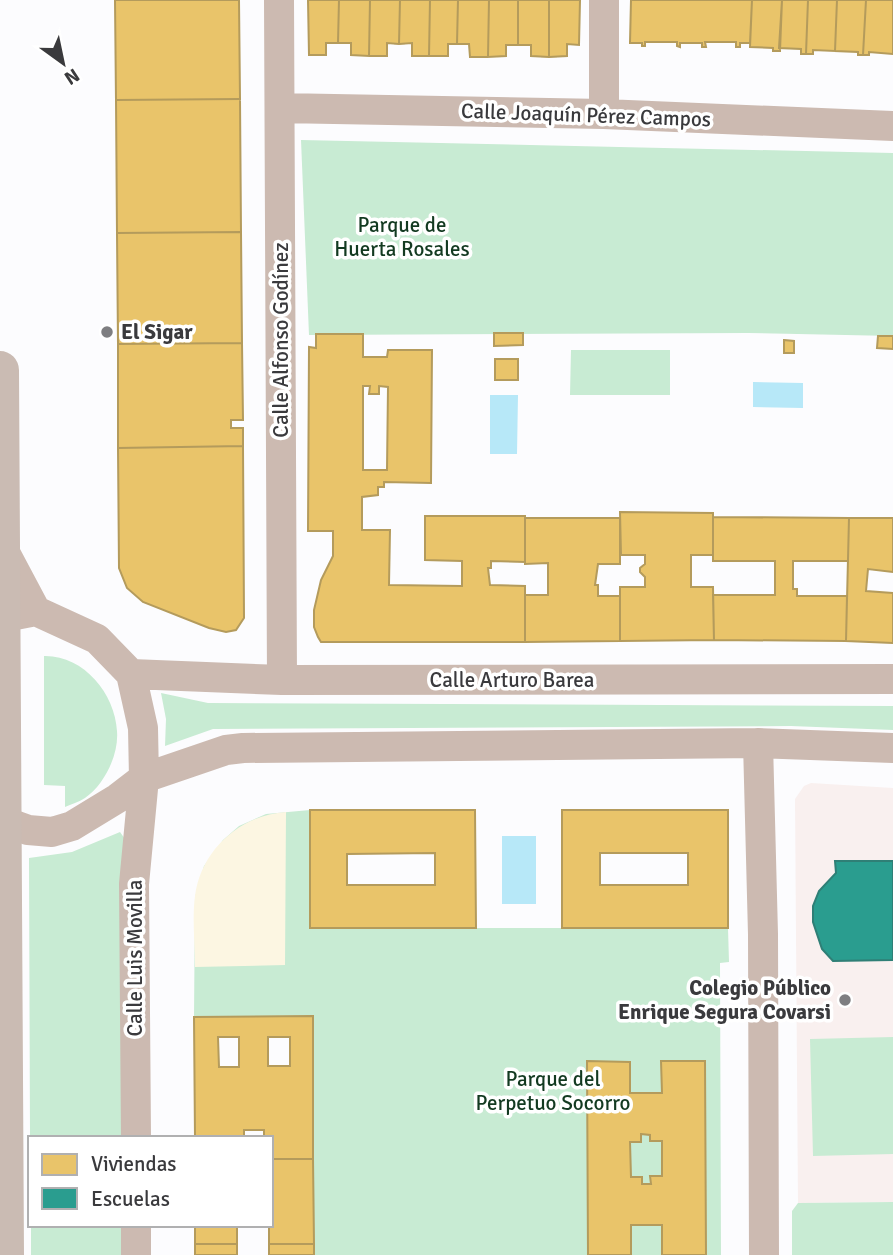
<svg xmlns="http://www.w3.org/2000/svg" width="893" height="1255" font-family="Signika,sans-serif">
<rect width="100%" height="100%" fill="#fcfcfe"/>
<path fill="#f9f0ef" d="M811,783l82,5v414l-95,1 -3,-404 9,-13z"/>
<path fill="#c8ebd3" d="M301,140l592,13v183l-145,-3 -439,2z
M571,350h99v45h-100z
M44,656c39,-1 71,37 73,75 2,24 -13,54 -32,67 -6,4 -14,6 -20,9v-21l-21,-1z
M161,693l47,10 685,3v24l-102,-4 -578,3 -48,17 1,-27z
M310,810v118h418l1,34 -9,1 1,292h-407l-1,-238h-119l1,-120 9,-31 19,-26 16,-14 27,-12z
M120,832l5,7v299h-95l-1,-280 43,-6z
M893,1037v117l-80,2 -3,-117z
M893,1202v53h-101v-44l6,-8z
M31,1225h94v30h-94z"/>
<path fill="#fcf6e2" d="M286,812l-1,153 -90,2c0,-23 -3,-48 0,-71 6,-46 45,-81 91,-84z"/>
<path fill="#b7e8f8" d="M753,382l50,1v25l-50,-1z
M490,395h28l-1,59h-27z
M502,836h34v68h-34z"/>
<path fill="#e9c46a" stroke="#b49b5c" stroke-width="2" fill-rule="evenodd" d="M115,0h124l1,99 -124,1z
M308,0h31l-1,43h-12v12h-17z
M339,0h31l-1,56 -18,-1v-12h-13z
M370,0h30l-1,44 -12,-1v13h-18z
M400,0h30l-1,56h-17v-13l-13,1z
M430,0h28l-1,44h-9v12h-19z
M458,0h31l-1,57h-18l-1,-13h-12z
M489,0h29v45h-12v11l-18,1z
M518,0h31v57l-18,-1v-11h-13z
M549,0h31l-1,45 -12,-1v12l-18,1z
M631,0h121l-2,43h-10v4h-4v-5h-31l1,5h-4v-4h-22v4l-3,-1v-4h-32v4h-3v-3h-12z
M752,0h30l-2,51h-7v-3l-23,-1z
M782,0h26l-2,54h-5v-5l-22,-1z
M808,0h29l-2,51 -22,-1v4h-7z
M837,0h29l-3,55h-5v-3l-23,-1z
M866,0h27v54l-24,-2v3h-6z
M240,99l1,133 -124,1 -1,-133z
M241,232l1,111 -124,1 -1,-111z
M494,333h29v12l-29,1z
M316,334h47v23h24l1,-7h44l-1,133 -47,-1v5h-6v8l-16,2v33h28l-1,55 73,1v-25l-37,-1v-44h100v46l-34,-1v7h-3l2,17 35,1v56h-204l-3,-5 -4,-10v-17l7,-30 12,-24v-25h-25l1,-184 7,1zM363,386h7l-1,8h10v-8l9,1 -1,83h-24z
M878,336h15v13l-16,-1z
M784,340l10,1v12h-10z
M242,343l1,77h-12v8h12v18l-125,2v-104z
M495,359h23v21h-23z
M243,446l1,172 -8,12 -10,2 -17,-4 -66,-26 -16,-14 -8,-20 -1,-120z
M620,512l93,1v42h-22v32h22l1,53 -94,1v-54h25v-10l-5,-5v-4l5,-4v-9h-24z
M713,517l136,1 -1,43h-55v28h4v7h50l-1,45 -132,-1 -1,-45h62v-34h-62z
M525,518h95v46h-22l-3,21h3v11h22v45l-95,1v-47h23v-32l-23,1z
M849,518h44v54l-25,-3 -2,22 27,2v50l-47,-2z
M310,810h165l1,118h-166zM435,853v32h-88v-31z
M562,810h166v118h-166zM600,853h88v32h-88z
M313,1016v143h-42v-21h-7v-8h-20v8h-49l-1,-121zM218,1037h21v30h-20zM268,1037h22v29h-22z
M587,1061l43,1v31h32l-1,-32h44l1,194h-44v-30h-31v30h-43zM641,1134l9,1v6h12v35h-12l1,8h-9v-7h-11l-1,-35h11z
M271,1159h42l1,85h-45v-19h2z
M195,1225h42v19h-42z
M195,1244h42v11h-42z
M269,1244h45v11h-45z"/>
<path fill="#2a9d8f" stroke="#2f7f76" stroke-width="2" d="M835,861h58v99l-60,1 -11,-12 -9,-27v-16l6,-15 17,-18z"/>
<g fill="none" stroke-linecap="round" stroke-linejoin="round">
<path stroke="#ccbab1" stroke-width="30" d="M279,0l3,680
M280,108l324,6 289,12
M604,114v-114
M2,547l34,64
M0,618l36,-7 61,28 34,35 12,54 1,50 -10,106 2,254
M131,674l151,6 611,-1
M758,743l5,191 1,321
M0,820l28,10 24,2 20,-6 46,-28 26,-20 82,-28 17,-2 515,-5 135,5
M136,1225v30"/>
<path stroke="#cabbb3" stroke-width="38" d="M0,370l5,885"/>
</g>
<g fill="#7e7e81" stroke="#fff" stroke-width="2.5">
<circle cx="107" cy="332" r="7"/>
<circle cx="845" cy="1000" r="7"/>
</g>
<g text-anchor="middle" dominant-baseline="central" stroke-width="7" stroke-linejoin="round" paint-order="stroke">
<g font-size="21" fill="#3a3a3d" stroke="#fff">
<text transform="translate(586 115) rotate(2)">Calle Joaquín Pérez Campos</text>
<text transform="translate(281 340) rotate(-90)">Calle Alfonso Godínez</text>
<text x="512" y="680">Calle Arturo Barea</text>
<text transform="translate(135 958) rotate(-90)">Calle Luis Movilla</text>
</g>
<g font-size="21" fill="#133a21" stroke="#fff">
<text x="402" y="225">Parque de<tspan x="402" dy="24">Huerta Rosales</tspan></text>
<text x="553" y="1079">Parque del<tspan x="553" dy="24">Perpetuo Socorro</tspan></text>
</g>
<g font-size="21" font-weight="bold" fill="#3a3a3d" stroke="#fff" text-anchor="start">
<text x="121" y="332">El Sigar</text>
<text x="831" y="988" text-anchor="end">Colegio Público<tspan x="831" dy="24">Enrique Segura Covarsi</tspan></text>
</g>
</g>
<rect x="28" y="1136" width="245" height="91" fill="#ffffff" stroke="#b0b0b1" stroke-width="2"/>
<rect x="42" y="1154" width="35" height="21" fill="#e9c46a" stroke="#b0b0b1" stroke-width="2"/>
<text x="91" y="1171" font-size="21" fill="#3a3a3d">Viviendas</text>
<rect x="42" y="1188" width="35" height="21" fill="#2a9d8f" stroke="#b0b0b1" stroke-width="2"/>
<text x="91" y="1206" font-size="21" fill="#3a3a3d">Escuelas</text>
<g transform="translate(63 63) rotate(147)" stroke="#ffffff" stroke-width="5" paint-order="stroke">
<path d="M0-5L12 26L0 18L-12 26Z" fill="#3a3a3d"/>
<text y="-10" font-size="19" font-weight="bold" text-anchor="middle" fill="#3a3a3d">N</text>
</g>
</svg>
